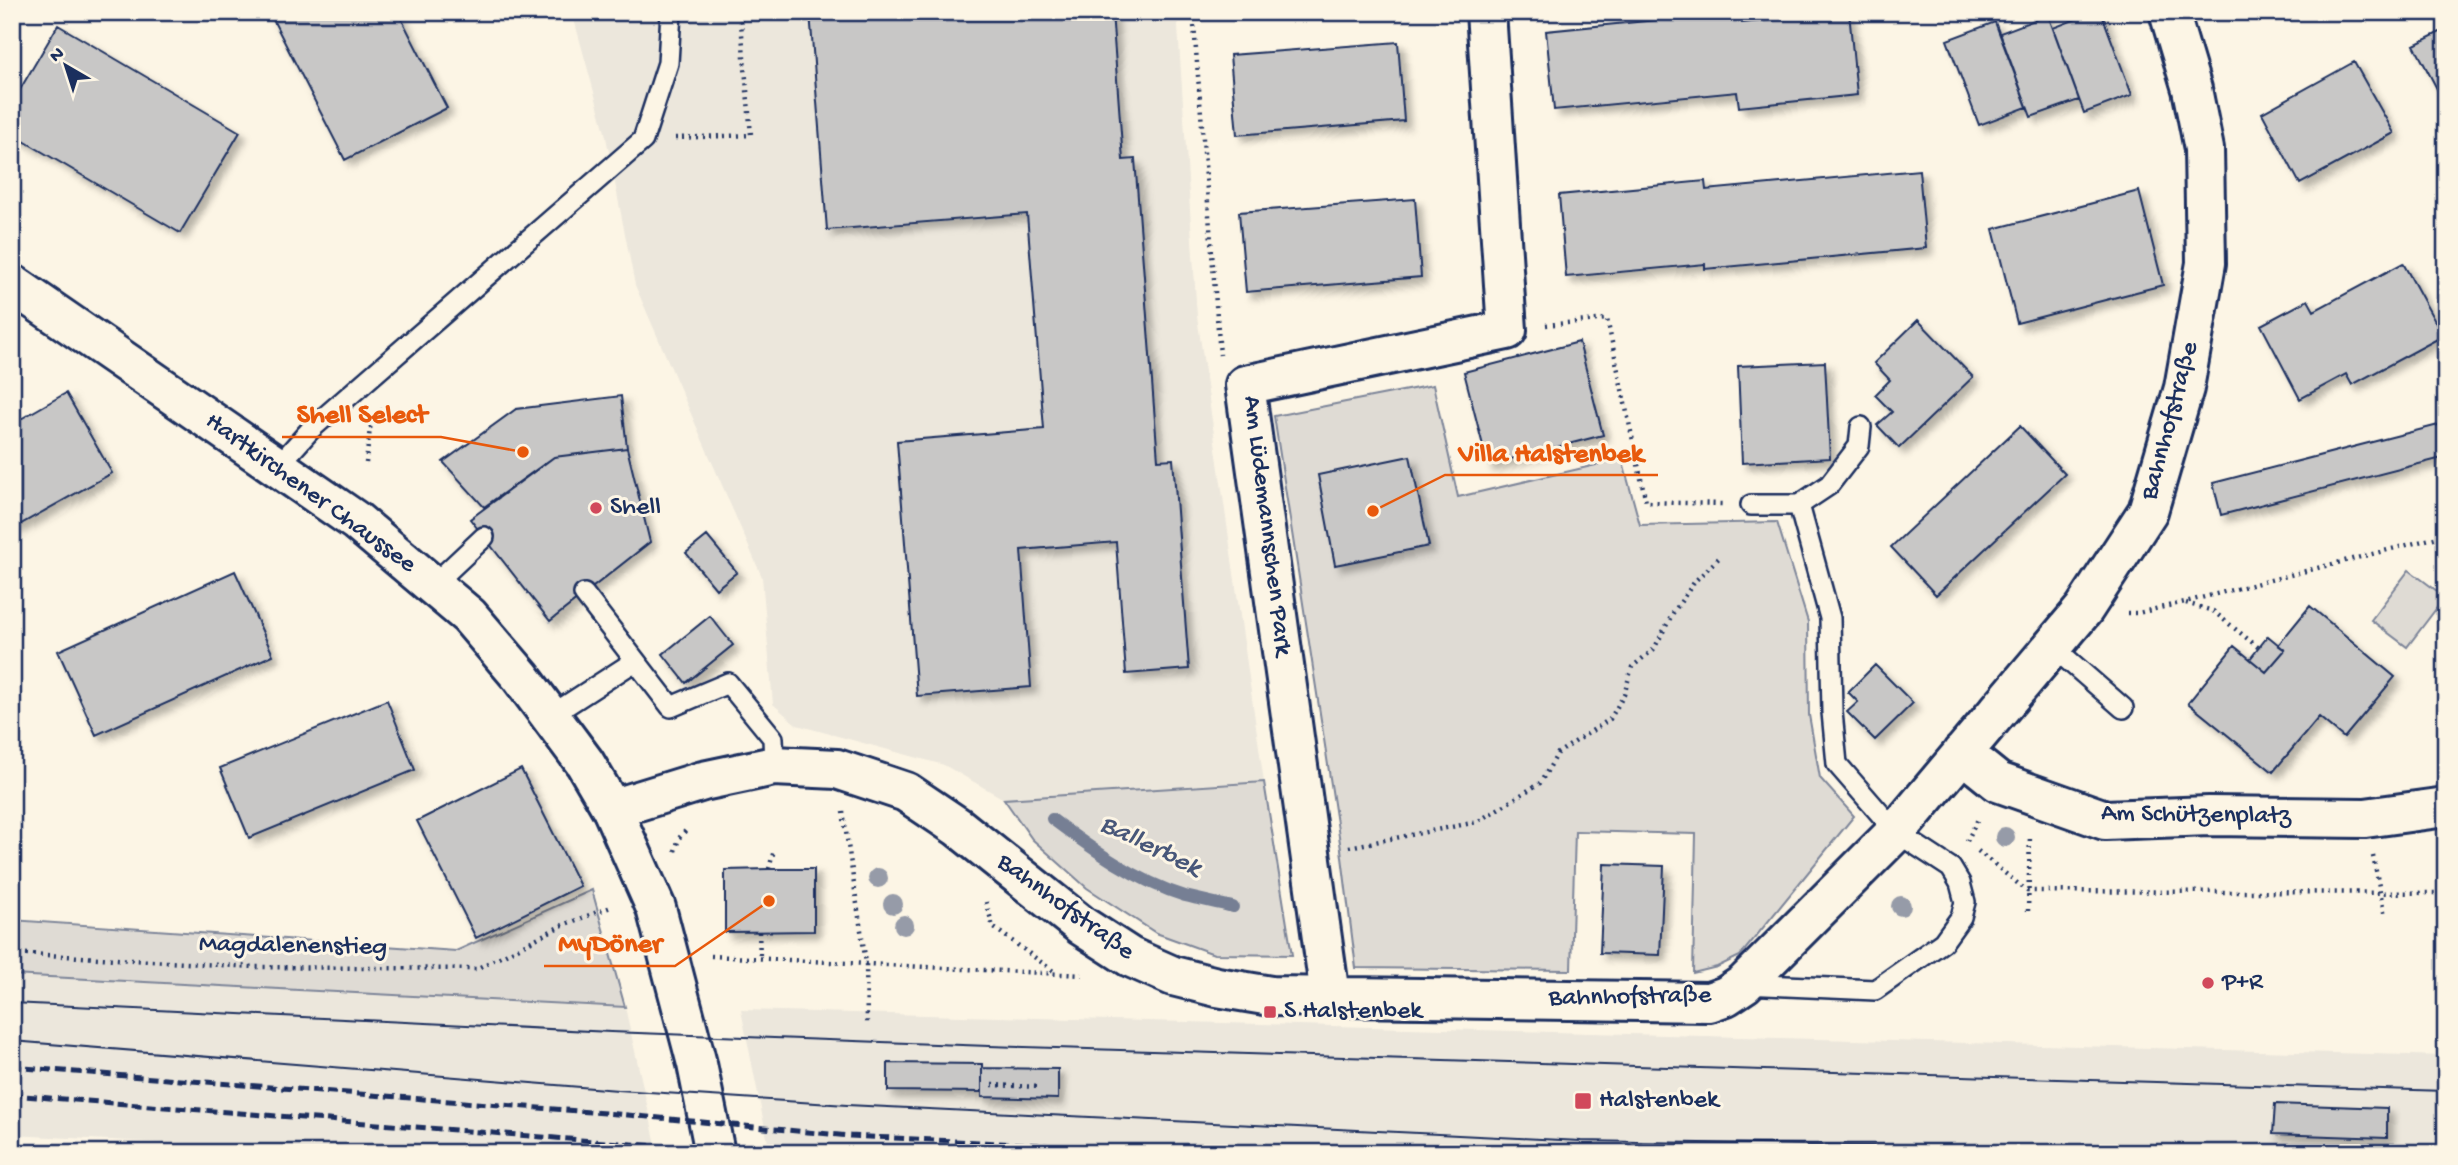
<svg xmlns="http://www.w3.org/2000/svg" width="2458" height="1165" font-family="'Gochi Hand',sans-serif">
<defs>
<filter id="shadow"><feDropShadow dx="6" dy="6" stdDeviation="3.5" flood-color="#0004"/></filter>
</defs>
<rect width="100%" height="100%" fill="#fcf5e5"/>
<filter id="ink" filterUnits="userSpaceOnUse"><feTurbulence type="fractalNoise" baseFrequency=".0143" numOctaves="2"/><feDisplacementMap in="SourceGraphic" scale="14" xChannelSelector="R" yChannelSelector="G"/><feConvolveMatrix kernelMatrix="1 2 1 2 8 2 1 2 1" color-interpolation-filters="sRGB"/></filter>
<g filter="url(#ink)">
<path fill="#ece7dc" d="M572,12h605l20,304 67,466 -260,17 -60,-34 -147,-40 -24,-21 -11,-127 -127,-292 -30,-153z
M12,976l613,31 33,146h-300l-346,-18z
M741,1010l1705,46v97h-1676z"/>
<path fill="#dfdbd4" stroke="#7d8599" stroke-width="2" d="M1433,385l25,112 164,-38 18,66 137,-3 31,100 1,93 11,63 34,38 -114,140 -23,11 -24,6 3,-139 -121,-3 -4,139 -215,-2 -15,-119 -67,-433z
M2409,570l36,27 -38,50 -36,-27z
M1264,782l28,173 -78,-1 -58,-21 -69,-45 -55,-49 -28,-40z
M592,890l33,117 -613,-32v-55l444,31z"/>
<g fill="none" stroke-linecap="round" stroke-linejoin="round">
<path stroke="#767f94" stroke-width="12" d="M1052,819c40,30 84,62 133,77 16,4 32,7 48,11"/>
</g>
<path fill="#c8c7c6" stroke="#1b2f5e" stroke-width="2" filter="url(#shadow)" d="M269,12h129l49,96 -102,52z
M810,12h302l11,148 12,-1 23,301 15,-1 16,210 -63,5 -10,-132 -95,8 10,137 -114,9 -20,-255 147,-12 -17,-215 -200,16z
M1737,12h4l1,11 107,-11 8,83 -118,12 -2,-15 -183,18 -8,-79z
M2094,12h7l31,83 -48,18 -31,-85z
M2048,15l31,85 -48,17 -31,-84z
M1995,22l32,85 -48,18 -32,-85z
M58,25l182,107 -60,101 -168,-99v-31z
M2446,29v77l-32,-61z
M1398,42l6,79 -167,14 -7,-80z
M2354,62l40,71 -94,51 -38,-71z
M1919,170l7,78 -221,21v-5l-139,13 -7,-82 146,-14 1,9z
M2139,191l24,94 -146,38 -24,-94z
M1415,199l6,78 -175,15 -7,-80z
M2403,263l40,73 -91,49 -6,-11 -46,25 -39,-74 47,-25 6,11z
M1918,320l55,57 -74,71 -22,-23 15,-13 -17,-17 15,-15 -16,-17z
M1579,342l24,93 -115,30 -24,-93z
M1825,362l5,96 -88,5 -4,-97z
M66,393l46,80 -100,56v-105z
M621,396l6,52 -73,9 -70,50 -41,-45 73,-53z
M2446,423v34l-225,58 -8,-32z
M2020,426l45,48 -129,121 -45,-48z
M627,448l23,94 -100,79 -80,-102 84,-62z
M1410,456l19,90 -94,19 -17,-90z
M707,536l30,36 -21,17 -30,-36z
M235,571l38,84 -177,80 -38,-84z
M2310,606l85,71 -51,61 -25,-21 -46,55 -85,-69 46,-57 32,26 19,-22 -7,-5z
M710,616l23,29 -47,38 -23,-29z
M2268,636l17,14 -19,22 -16,-13z
M1875,665l38,38 -38,37 -28,-28 11,-10 -10,-10z
M387,700l28,70 -166,68 -29,-70z
M521,769l59,117 -104,52 -59,-117z
M1604,864l60,2 -4,89 -60,-2z
M769,869h45v62l-89,1v-62z
M888,1063l94,1v28l-94,-1z
M982,1068l76,1v30l-76,-2z
M2275,1104l112,4v30l-114,-4z"/>
<g fill="none" stroke-linecap="round" stroke-linejoin="round">
<defs>
<path id="service" d="M277,467l35,-39 331,-288 25,-77 3,-51
M1799,505l30,-20 30,-39 2,-19
M433,585l51,-48
M584,594l87,113 57,-24 45,55 1,28
M2053,647l70,61
M550,716l85,-55
M1744,984l131,6 68,-48 18,-25 4,-15 -5,-19 -9,-15 -55,-36 -59,-68 -5,-52 -2,-94 -31,-113h-48"/>
<path id="minor" d="M1962,753l36,29 107,38 104,-4 156,2 81,-11
M612,809l91,-28 71,-15 63,3 69,23 52,35 124,99 48,31 43,19 44,11 54,9 438,6 17,-6 18,-12 152,-152 188,-223 64,-98 36,-123 22,-125 -2,-114 -12,-60 -23,-77
M1330,996l-85,-611 262,-55 -21,-318"/>
<path id="secondary" d="M12,284l344,237 113,95 52,61 64,86 27,46 44,99 41,156 18,89"/>
</defs>
<use href="#service" stroke="#1b2f5e" stroke-width="24"/>
<use href="#minor" stroke="#1b2f5e" stroke-width="44"/>
<use href="#secondary" stroke="#1b2f5e" stroke-width="44"/>
<path stroke="#1b2f5e" stroke-width="4.5" stroke-dasharray="2 5" stroke-linecap="butt" d="M1193,12l27,343
M675,138l76,-3 -11,-123
M1546,325l61,-6 39,183 76,2
M366,463l4,-35 13,-19
M2186,603l27,8 46,37
M2127,613h11l47,-11 261,-67
M843,812l23,151 1,60
M1967,841l12,-24
M1349,847l128,-25 63,-39 18,-30 52,-34 14,-24 8,-28 22,-18 19,-36 22,-32 26,-25
M675,851l4,-13 8,-9
M1978,851l49,40 419,2
M2373,856l12,61
M769,869l5,-19
M986,902l7,25 63,46
M2028,911l2,-76
M759,932l1,26
M12,953l242,14 222,2 87,-44 48,-18
M711,956l371,19
M992,1085l48,2"/>
<use href="#service" stroke="#fcf5e5" stroke-width="19"/>
<use href="#minor" stroke="#fcf5e5" stroke-width="38"/>
<use href="#secondary" stroke="#fcf5e5" stroke-width="38"/>
<path stroke="#1b2f5e" stroke-width="2" d="M12,1003l599,29 378,14 1457,45
M12,1041l606,49 229,15 734,36 696,12"/>
<path stroke="#1b2f5e" stroke-width="5" stroke-dasharray="10 5" stroke-linecap="butt" d="M12,1067l605,47 233,22 360,17
M12,1095l733,58"/>
</g>
<g fill="#969ba8">
<circle cx="2005" cy="837" r="10"/>
<circle cx="878" cy="878" r="10"/>
<circle cx="893" cy="904" r="10"/>
<circle cx="1901" cy="906" r="10"/>
<circle cx="904" cy="925" r="10"/>
</g>
</g>
<g fill="#d1495b" stroke="#fcf5e5" stroke-width="2.5">
<circle cx="596" cy="508" r="7"/>
<circle cx="2208" cy="983" r="7"/>
<rect x="1263" y="1005" width="14" height="14" rx="3.5"/>
<rect x="1574" y="1092" width="18" height="18" rx="3.5"/>
</g>
<g text-anchor="middle" dominant-baseline="central" stroke-width="6" stroke-linejoin="round" paint-order="stroke">
<g font-size="26" fill="#1b2f5e" stroke="#fcf5e5">
<text transform="translate(2171 421) rotate(-75)">Bahnhofstraße</text>
<text transform="translate(310 494) rotate(36)">Hartkirchener Chaussee</text>
<text transform="translate(1266 526) rotate(83)">Am Lüdemannschen Park</text>
<text transform="translate(2196 816) rotate(1)">Am Schützenplatz</text>
<text transform="translate(1065 908) rotate(36)">Bahnhofstraße</text>
<text transform="translate(293 947) rotate(1)">Magdalenenstieg</text>
<text transform="translate(1630 998) rotate(-1)">Bahnhofstraße</text>
</g>
<g font-size="26" fill="#1b2f5e" stroke="#fcf5e5" text-anchor="start">
<text x="610" y="508">Shell</text>
<text x="2222" y="983">P+R</text>
<text x="1284" y="1012">S Halstenbek</text>
<text x="1599" y="1101">Halstenbek</text>
</g>
<g font-size="28" font-style="italic" fill="#485779" stroke="#fcf5e5">
<text transform="translate(1150 847) rotate(26)">Ballerbek</text>
</g>
</g>
<path fill="none" stroke="#e8590c" stroke-width="2.5" d="M523 452L441 437H282M1373 511L1445 475H1658M769 901L675 966H544"/>
<g fill="#e8590c" stroke="#fcf5e5" stroke-width="2.5">
<circle cx="523" cy="452" r="7"/>
<circle cx="1373" cy="511" r="7"/>
<circle cx="769" cy="901" r="7"/>
</g>
<g font-size="28" text-anchor="middle" font-weight="bold" fill="#e8590c" stroke="#fcf5e5" stroke-width="6" stroke-linejoin="round" paint-order="stroke">
<text x="362" y="422">Shell Select</text>
<text x="1551" y="461">Villa Halstenbek</text>
<text x="610" y="951">MyDöner</text>
</g>
<rect width="2458" height="1165" fill="none" stroke="#fcf5e5" stroke-width="42"/>
<rect x="21" y="21" width="2416" height="1123" fill="none" stroke="#1b2f5e" stroke-width="2.5" filter="url(#ink)"/>
<g transform="translate(66 66) rotate(321)" stroke="#fcf5e5" stroke-width="5" paint-order="stroke">
<path d="M0-5L12 26L0 18L-12 26Z" fill="#1b2f5e"/>
<text y="-10" font-size="19" font-weight="bold" text-anchor="middle" fill="#1b2f5e">N</text>
</g>
</svg>
